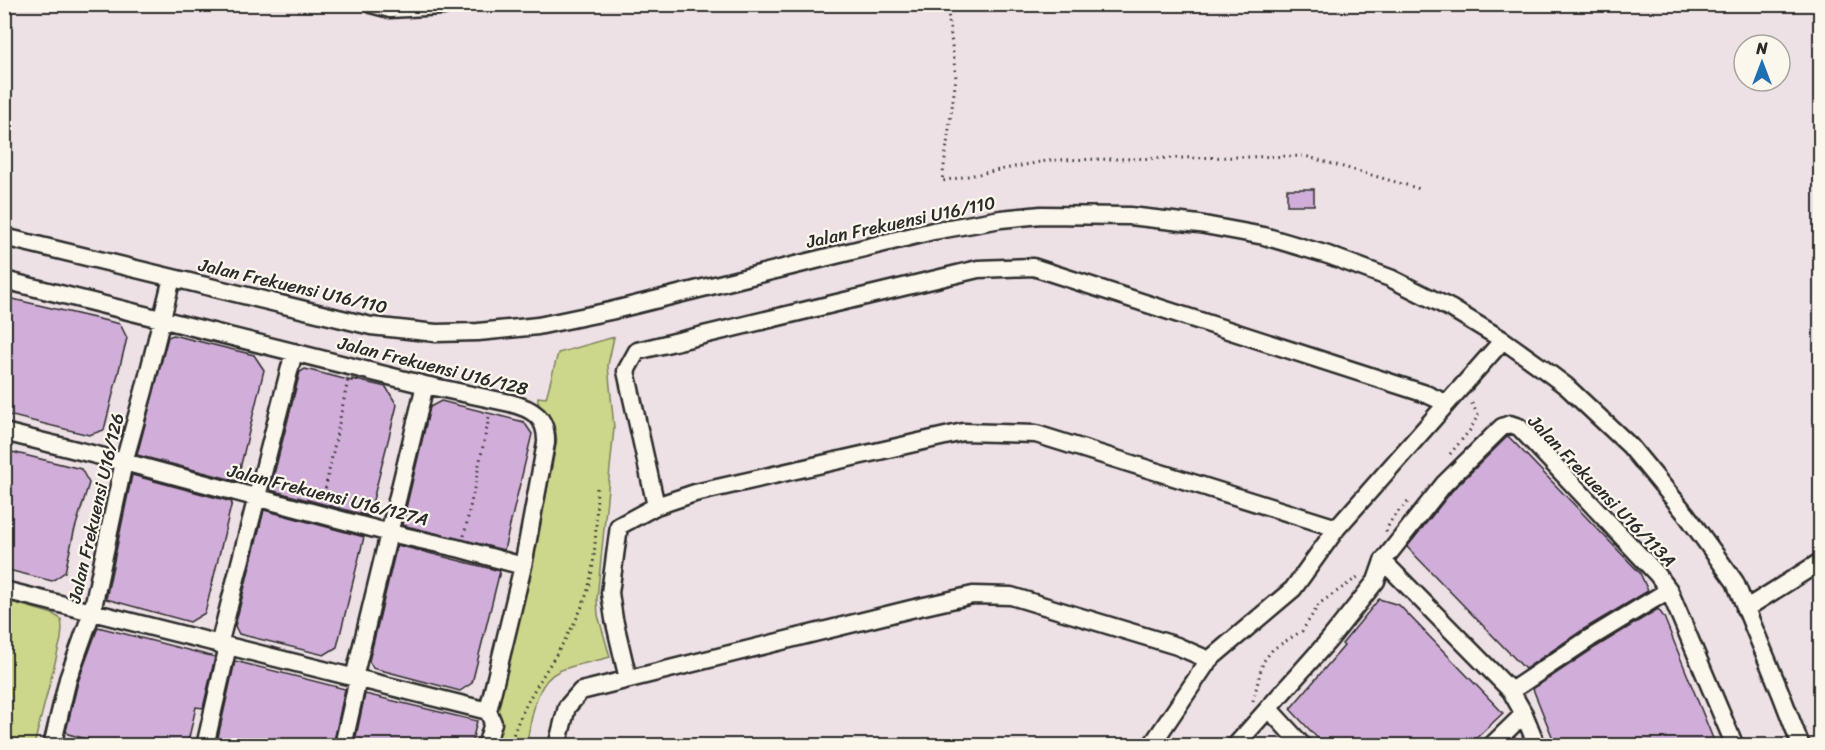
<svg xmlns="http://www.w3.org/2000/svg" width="1825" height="750" font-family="Sriracha,sans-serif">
<rect width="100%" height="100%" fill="#eee1e6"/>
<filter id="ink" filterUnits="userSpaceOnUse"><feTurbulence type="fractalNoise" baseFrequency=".0167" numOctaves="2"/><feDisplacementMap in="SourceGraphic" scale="12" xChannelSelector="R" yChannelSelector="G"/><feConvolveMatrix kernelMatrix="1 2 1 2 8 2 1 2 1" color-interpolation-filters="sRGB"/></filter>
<g filter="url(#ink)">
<path fill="#ccd78b" stroke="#7c815b" stroke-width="1.5" d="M614,337l-6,28 6,63 -17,171 1,16 12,42c-16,5 -36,7 -51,14 -25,11 -27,50 -33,74l-41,1c19,-102 53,-199 71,-301 5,-26 -21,-34 -18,-48l8,1 12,-45z
M5,600l48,14 8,5 1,9 -1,11 -27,106h-29z"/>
<path fill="#d1aed9" stroke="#2b2b2b" stroke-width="1.5" d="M1287,189h27v16h-27z
M4,297l116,27 7,14 -23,92 -15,5 -85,-21z
M173,335l81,20 10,15 -27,111 -100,-26 31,-118z
M305,369l47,12v-2l34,8 11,18 -28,111 -99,-26 30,-118z
M441,401l83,21 8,12 -28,116 -102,-25 28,-118z
M1508,436l132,137 8,18 -64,38 -59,40 -118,-122 45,-56z
M4,450l77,19 8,14 -15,49 -9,40 -13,9 -48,-12z
M132,475l100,27 -27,111 -15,9 -84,-23z
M264,510l100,27 -27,110 -13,8 -85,-21 -4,-8z
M397,545l103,26 -28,112 -12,8 -87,-23 -4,-7z
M1379,599l20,6 104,108 -35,33h-143l-35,-37 54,-63 -2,-2z
M1658,609l6,8 52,129h-160l-23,-57 63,-42z
M98,627l117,30 -12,51 -7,-1 -9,39h-74l-45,-12 -2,-3 12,-49z
M235,661l110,28 -12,57h-117z
M365,694l112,27 -6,25h-117z"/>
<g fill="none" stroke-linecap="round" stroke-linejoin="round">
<defs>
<path id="minor" d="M371,4l19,5 53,-3 3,-2
M4,237l367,89 65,7 42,-1 60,-6 72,-15 323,-80 68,-12 40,-4 89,1 69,8 65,12 64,19 62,23 62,31 51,31 35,25 28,21 64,60 56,68 49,68 46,112 20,52
M4,280l421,105 85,18c23,6 37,14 36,40l-23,123 -35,145
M4,432l120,30 266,71 71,16 62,17
M656,506l39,-13 268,-61 73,2 301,94
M1383,561l128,130 13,23 13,32
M4,590l484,121 5,12 -7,23
M1745,609l75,-47
M219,645l75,-293
M354,678l71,-293
M628,679l-14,-60 -4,-26 9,-67 37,-20 -30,-135 11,-20 341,-82 55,-2 393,127 20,9
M1511,691l79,-53 79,-48
M1269,709l34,37
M52,746l16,-67 24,-67 32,-150 20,-71 28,-113
M205,746l23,-100
M343,746l15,-67
M557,746l10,-39 14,-16 330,-82 62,-14 38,1 166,50 32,14
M1151,746l58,-86 84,-71 44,-61 166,-188
M1235,746l94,-106 47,-59 7,-20 61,-77 58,-57 8,-3 9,3 138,147 12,16 66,156
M1491,746l33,-32"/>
</defs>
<use href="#minor" stroke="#2b2b2b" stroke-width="21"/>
<path stroke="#2b2b2b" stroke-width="3" stroke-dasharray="1.5 4.5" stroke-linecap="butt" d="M947,4l9,74 -14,103 109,-21 254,-4 115,33
M1450,454l20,-24 8,-15 -8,-15
M323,500l25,-120
M1386,532c4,-13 12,-21 22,-30
M464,536l26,-123
M1253,701l10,-39 10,-13 29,-18 18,-28 38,-26
M510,746c14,-54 56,-96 75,-147 12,-34 11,-79 12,-114"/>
<use href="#minor" stroke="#fbf7ec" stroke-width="16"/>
</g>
</g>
<g text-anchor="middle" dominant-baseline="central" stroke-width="4.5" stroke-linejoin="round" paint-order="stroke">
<g font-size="18" fill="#2b2b2b" stroke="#fbf7ec">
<text transform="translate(901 222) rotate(-12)">Jalan Frekuensi U16/110</text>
<text transform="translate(293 286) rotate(13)">Jalan Frekuensi U16/110</text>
<text transform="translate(433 366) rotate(14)">Jalan Frekuensi U16/128</text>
<text transform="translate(1602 491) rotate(46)">Jalan Frekuensi U16/113A</text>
<text transform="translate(328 495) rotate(14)">Jalan Frekuensi U16/127A</text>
<text transform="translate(96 508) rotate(-77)">Jalan Frekuensi U16/126</text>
</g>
</g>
<rect width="1825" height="750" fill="none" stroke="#fbf7ec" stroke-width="24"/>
<rect x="12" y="12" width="1801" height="726" fill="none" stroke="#2b2b2b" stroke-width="2" filter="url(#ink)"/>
<g transform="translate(1762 63)"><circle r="28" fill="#fbf7ec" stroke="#a8a59f" stroke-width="1.5"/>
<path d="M0-4.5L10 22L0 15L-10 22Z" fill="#1f6fb2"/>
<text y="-9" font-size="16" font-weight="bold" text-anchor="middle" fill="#2b2b2b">N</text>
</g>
</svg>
